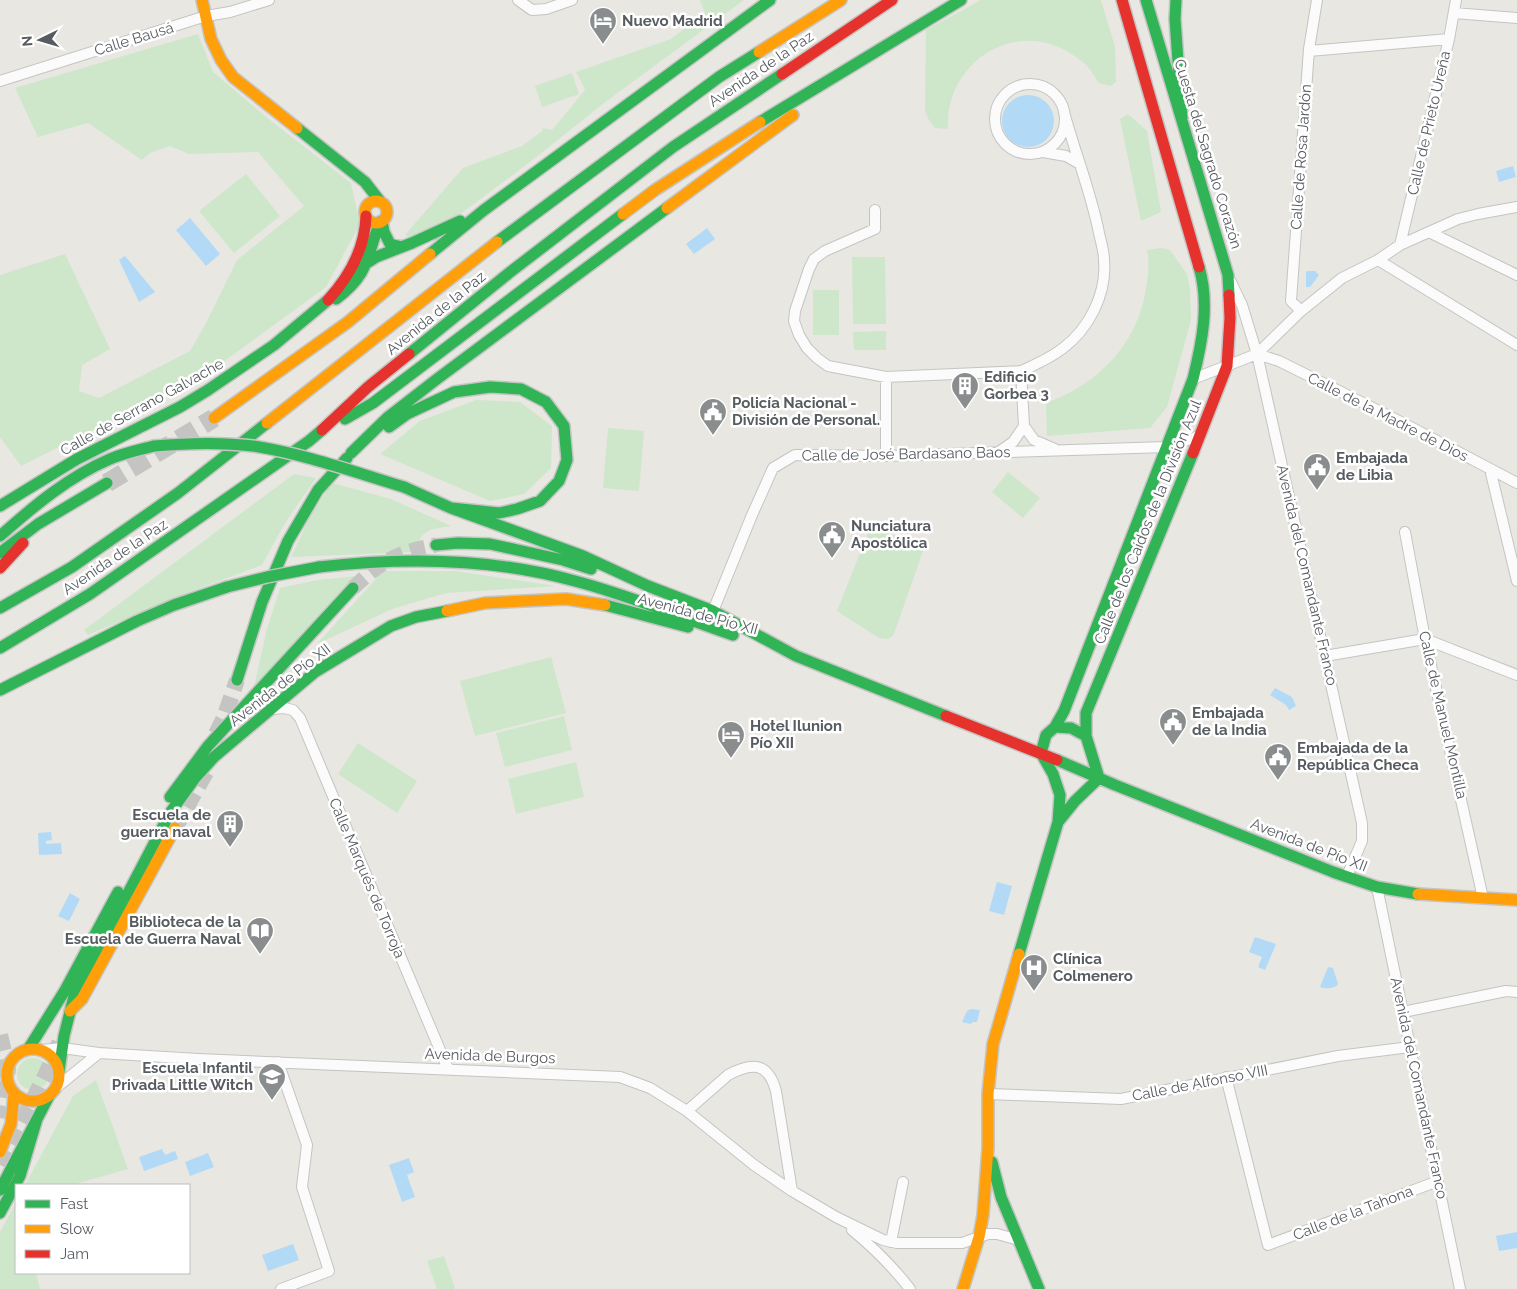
<svg xmlns="http://www.w3.org/2000/svg" width="1517" height="1289" font-family="Raleway,sans-serif">
<rect width="100%" height="100%" fill="#e8e7e2"/>
<path fill="#cee7ca" d="M700,0h44l-140,103 -74,59 -67,50 -35,21 -20,4 -3,-2 58,-67 59,-22 20,-15 1,-3 9,2 33,-40 -1,-3 -8,-15 95,-33 34,-26z
M981,0h120l14,47 1,35 -6,4 -11,-3c-4,-5 -7,-12 -11,-16 -4,-5 -10,-8 -15,-12 -57,-39 -129,8 -125,74l-13,-1 -6,-8 -4,-9 1,-81z
M198,34l15,38 53,45 85,66 9,41 -34,63 -114,83 -191,96 -21,-29v-162l65,-21 45,95 -28,16 -3,26 20,7 91,-47 15,-26 32,-65 67,-54 -46,-54 -69,2 -19,-8 -20,7 -8,7 -54,-37 -50,14 -23,-49z
M572,73l7,21 -37,13 -7,-21z
M1128,114l19,17 14,81 -20,9 -21,-102z
M246,174l34,42 -46,37 -35,-42z
M1161,248l9,2 17,24 3,16 1,30 -24,87 -17,21 -103,8 -1,-33c52,-19 91,-58 100,-114 2,-12 4,-26 1,-39z
M852,257h33l1,67h-33z
M813,290h26v45h-26z
M886,331v19h-32l-1,-18z
M476,400l44,2 32,24 -1,42 -27,26 -34,7 -110,-47 40,-33z
M608,428l36,3 -5,60 -36,-3z
M1008,472l32,26 -17,20 -31,-26z
M294,474l22,4 -31,45 -23,42 -73,27 -101,43 -4,-5z
M332,483l59,16 60,27c-22,4 -29,2 -36,26l-124,5 19,-40z
M870,528l55,17 -31,89 -5,5 -10,-1 -42,-27z
M383,571h72l101,15 -110,7 -54,16 -75,35z
M356,576l-102,111 13,-58 13,-41 38,-8z
M551,657l15,56 -91,23 -15,-55z
M564,716l8,34 -67,17 -9,-34z
M358,743l59,38 -20,32 -59,-39z
M576,762l8,35 -68,17 -8,-35z
M17 1074a16 16 0 1 1 32 0a16 16 0 1 1-32 0Z
M96,1080l32,89 -56,16h-47l48,-89z
M16,1202v71h20l4,16h-40v-57z
M444,1256l11,32 -1,1h-17l-10,-28z"/>
<path fill="#b2daf6" d="M1002 121a26 26 0 1 1 52 0a26 26 0 1 1-52 0Z
M1513,166l3,11 -17,5 -3,-11z
M190,218l30,36 -14,12 -30,-36z
M707,228l8,11 -21,15 -8,-10z
M125,256l30,36 -16,10 -20,-42z
M1308,271h7l4,4 -9,12h-4v-15z
M1317,458l7,1 -3,12 -15,-2 -1,-7z
M1275,688l17,9 4,9 -7,4 -3,-5 -16,-10z
M51,832l1,8 -6,1v3l15,-1 1,11 -23,1 -1,-22z
M997,882l15,4 -8,29 -15,-4z
M70,893l10,6 -11,22 -11,-5z
M1255,937l21,7 -11,26 -7,-3 4,-10 -13,-5z
M1328,967l5,1 5,16c-3,5 -13,5 -18,3z
M971,1009l9,1 -3,12h-4l-3,2 -8,-2 5,-11z
M162,1149l3,6 10,-4 3,8 -34,12 -5,-14z
M208,1153l6,14 -24,9 -5,-14z
M409,1158l5,14 -7,3 8,22 -13,5 -13,-37z
M1517,1232v16l-18,3 -3,-15z
M293,1244l6,16 -31,11 -6,-16z"/>
<g fill="none" stroke-linecap="round" stroke-linejoin="round">
<path stroke="#c4c4c2" stroke-width="15" stroke-dasharray="15 8" stroke-linecap="butt" d="M353,588c29,-27 44,-36 83,-43"/>
<path stroke="#c4c4c2" stroke-width="16" stroke-dasharray="16 8" stroke-linecap="butt" d="M216,734l8,-16 13,-38
M175,828l34,-61
M0,1035l8,34 -8,49
M0,1165l46,-91 15,-35"/>
<path stroke="#c4c4c2" stroke-width="19" stroke-dasharray="19 9" stroke-linecap="butt" d="M107,483l107,-65"/>
<defs>
<path id="street" d="M518,0l14,10 14,-1 26,-9
M1454,13l63,5
M1309,51l140,-12
M0,81l206,-65 24,-4 39,-12
M995 119a35 35 0 1 1 70 0a35 35 0 1 1-70 0Z
M1043,152l23,4 14,8
M875,210v19l-50,22 -11,8 -5,10 -14,42 -1,10 5,14 8,13 10,10 11,8 58,11 135,-6c14,-6 29,-13 41,-22 27,-20 45,-55 42,-89 0,-9 -3,-18 -5,-27 -8,-41 -24,-80 -35,-121
M1429,232l88,43
M1400,245l49,-206 7,-39
M1378,260l139,85
M1231,282l11,23 15,49 105,469v18l-15,35
M1301,311l-10,-10 18,-252 8,-49
M1257,354l22,7 126,63 112,59
M1021,371l3,55 10,14 21,9
M1193,379l64,-25 44,-43 41,-33 36,-18 22,-15 58,-26 20,-5 39,-7
M997,453l16,-11 11,-16
M886,456v-79
M1490,469l27,112
M1405,532l20,107 58,259
M713,611l39,-96 21,-47 22,-13 91,1 281,-9 32,-11
M1425,639l92,36
M1325,656l100,-17
M271,709l13,-1 9,2 7,8 148,351
M1377,887l83,402
M1403,1012l103,-21 11,1
M42,1050l20,-2 37,5 99,6 422,18 30,11 37,23 67,54 38,26 44,26 47,23 14,3h65l26,-9h9l22,6
M278,1062l29,83 -5,42 27,84 -48,18
M1226,1077l42,168 170,-64
M57,1087l42,-34
M988,1094l133,5 217,-43 72,-9
M687,1111l41,-36c24,-13 40,-13 48,16l16,100
M852,1230c22,18 41,37 58,59
M891,1242l12,-60"/>
<path id="fast" d="M1146,0l82,275 1,20
M1176,0l-1,19 7,99
M760,122l201,-122
M297,128l68,54 14,18
M382,221l2,11 6,12 12,3
M497,242l222,-165 40,-25
M430,254l54,-44 286,-210
M348,275l28,-18 36,-14 48,-22
M336,299c34,-25 30,-42 44,-77
M409,354l100,-81 164,-126 109,-73
M345,419l28,-16 250,-189
M389,427l18,-13 47,-22 36,-5 31,2 25,13 18,24 3,34 -8,21 -19,20 -23,8 -18,4 -48,-5
M351,453l37,-36 49,-38 230,-171
M404,487l47,21 132,48 65,30 65,25 83,45 150,60
M0,506l77,-47 103,-52 28,-17 66,-45 54,-45
M0,536c34,-30 68,-59 110,-77 14,-6 29,-9 44,-13
M436,545l22,-2 32,1 73,16 28,9
M0,553l38,-29 69,-41
M319,567c85,-10 173,-9 256,14 54,14 105,36 158,54
M605,605l83,22
M0,608l72,-41 106,-74 89,-70
M0,648l90,-54 219,-153 13,-11
M237,680l25,-78 26,-61 30,-51 29,-32
M0,690l137,-69 37,-16 53,-18
M1055,727l9,-16 129,-332c9,-36 17,-75 6,-112
M1057,760l58,25 218,87 44,15 41,7
M1099,778l-13,-42v-23l107,-260
M170,797l38,-51 145,-158
M1058,822l17,-21 24,-23
M1019,954l39,-132 2,-27 -7,-21 -12,-21 5,-18 9,-8 16,1 15,8
M29,1048l35,-56 54,-100
M59,1071l5,-35 10,-40 96,-183 25,-35 19,-21 101,-85 76,-46 25,-9 31,-6
M992,1162l9,35 38,92
M0,1190l49,-94
M0,1213l20,-37 17,-57"/>
<path id="slow" d="M202,0l9,39 10,21 12,17 64,51
M759,52l82,-52
M365 212a11 11 0 1 1 22 0a11 11 0 1 1-22 0Z
M667,208l126,-93
M623,214l32,-24 105,-68
M214,418l134,-96 82,-68
M267,423l230,-181
M447,611l38,-8 81,-4 39,6
M1418,894l99,6
M70,1011l12,-12 93,-171
M7 1075a26 26 0 1 1 52 0a26 26 0 1 1-52 0Z
M0,1152l11,-28 3,-30
M963,1289l16,-52 4,-22 5,-67v-54l5,-50 26,-90"/>
<path id="jam" d="M1122,0l77,267
M782,74l110,-74
M328,300c21,-23 37,-52 38,-84
M322,430l46,-43 41,-33
M1193,453l34,-87 3,-48 -1,-23
M0,568l23,-25
M946,716l111,44"/>
</defs>
<use href="#street" stroke="#c4c4c3" stroke-width="12"/>
<use href="#fast" stroke="#c4c5c4" stroke-width="14"/>
<use href="#slow" stroke="#c4c5c4" stroke-width="14"/>
<use href="#jam" stroke="#c4c5c4" stroke-width="14"/>
<use href="#street" stroke="#fcfbfb" stroke-width="10"/>
<use href="#fast" stroke="#30b455" stroke-width="11"/>
<use href="#slow" stroke="#ff9f0a" stroke-width="11"/>
<use href="#jam" stroke="#e5322d" stroke-width="11"/>
<defs>
<path id="fast-bridge" d="M154,446c33,-3 66,-4 99,0 52,8 101,26 151,41
M227,587l40,-10 52,-10"/>
</defs>
<use href="#fast-bridge" stroke="#c4c5c4" stroke-width="14" stroke-linecap="butt"/>
<use href="#fast-bridge" stroke="#30b455" stroke-width="11"/>
</g>
<defs>
<symbol id="hotel-pin" viewBox="-11 -11 22 30"><path d="M0 17L-7.5 6A9.5 9.5 0 1 1 7.5 6Z" fill="#8a8d8e" stroke="#fff"/><path d="M-6-4.5h1.5V1H6V5H4.5V3h-9V5H-6ZM-4 0a1.8 1.8 0 1 1 3.6 0ZM.5 0V-2.5h3Q6-2.5 6 0Z" fill="#fff"/></symbol>
<symbol id="building-pin" viewBox="-11 -11 22 30"><path d="M0 17L-7.5 6A9.5 9.5 0 1 1 7.5 6Z" fill="#8a8d8e" stroke="#fff"/><path d="M-4-6H4V6H1V3H-1V6H-4ZM-2.5-4.3h1.7v1.8h-1.7ZM.8-4.3h1.7v1.8H.8ZM-2.5-1h1.7V.8h-1.7ZM.8-1h1.7V.8H.8Z" fill="#fff"/></symbol>
<symbol id="civic-pin" viewBox="-11 -11 22 30"><path d="M0 17L-7.5 6A9.5 9.5 0 1 1 7.5 6Z" fill="#8a8d8e" stroke="#fff"/><path d="M-.6-6.5H3V-4.5H.6V-3L4-1V1h2V6H-6V1h2V-1L-.6-3ZM-1.2 2.5V6h2.4V2.5Z" fill="#fff"/></symbol>
<symbol id="library-pin" viewBox="-11 -11 22 30"><path d="M0 17L-7.5 6A9.5 9.5 0 1 1 7.5 6Z" fill="#8a8d8e" stroke="#fff"/><path d="M-6-4Q-3-5.5-.7-3.5V5Q-3 3-6 4ZM6-4Q3-5.5 .7-3.5V5Q3 3 6 4Z" fill="#fff"/></symbol>
<symbol id="hospital-pin" viewBox="-11 -11 22 30"><path d="M0 17L-7.5 6A9.5 9.5 0 1 1 7.5 6Z" fill="#8a8d8e" stroke="#fff"/><path d="M-5-5h3v3.5h4V-5h3V5h-3V1.5h-4V5h-3Z" fill="#fff"/></symbol>
<symbol id="school-pin" viewBox="-11 -11 22 30"><path d="M0 17L-7.5 6A9.5 9.5 0 1 1 7.5 6Z" fill="#8a8d8e" stroke="#fff"/><path d="M0-5L7-2L0 1L-7-2ZM-4 1L0 2.5L4 1V4Q0 6-4 4Z" fill="#fff"/></symbol>
</defs>
<g fill-rule="evenodd">
<use href="#hotel-pin" x="587" y="5" width="32" height="43"/>
<use href="#building-pin" x="949" y="370" width="32" height="43"/>
<use href="#civic-pin" x="697" y="396" width="32" height="43"/>
<use href="#civic-pin" x="1301" y="451" width="32" height="43"/>
<use href="#civic-pin" x="816" y="519" width="32" height="43"/>
<use href="#civic-pin" x="1157" y="706" width="32" height="43"/>
<use href="#hotel-pin" x="715" y="719" width="32" height="43"/>
<use href="#civic-pin" x="1262" y="741" width="32" height="43"/>
<use href="#building-pin" x="214" y="808" width="32" height="43"/>
<use href="#library-pin" x="244" y="915" width="32" height="43"/>
<use href="#hospital-pin" x="1018" y="952" width="32" height="43"/>
<use href="#school-pin" x="256" y="1061" width="32" height="43"/>
</g>
<g text-anchor="middle" dominant-baseline="central" stroke-width="5" stroke-linejoin="round" paint-order="stroke">
<g font-size="15" font-weight="bold" fill="#575c61" stroke="#fff" text-anchor="start">
<text x="622" y="21">Nuevo Madrid</text>
<text x="984" y="377">Edificio<tspan x="984" dy="17">Gorbea 3</tspan></text>
<text x="732" y="403">Policía Nacional -<tspan x="732" dy="17">División de Personal.</tspan></text>
<text x="1336" y="458">Embajada<tspan x="1336" dy="17">de Libia</tspan></text>
<text x="851" y="526">Nunciatura<tspan x="851" dy="17">Apostólica</tspan></text>
<text x="1192" y="713">Embajada<tspan x="1192" dy="17">de la India</tspan></text>
<text x="750" y="726">Hotel Ilunion<tspan x="750" dy="17">Pío XII</tspan></text>
<text x="1297" y="748">Embajada de la<tspan x="1297" dy="17">República Checa</tspan></text>
<text x="211" y="815" text-anchor="end">Escuela de<tspan x="211" dy="17">guerra naval</tspan></text>
<text x="241" y="922" text-anchor="end">Biblioteca de la<tspan x="241" dy="17">Escuela de Guerra Naval</tspan></text>
<text x="1053" y="959">Clínica<tspan x="1053" dy="17">Colmenero</tspan></text>
<text x="253" y="1068" text-anchor="end">Escuela Infantil<tspan x="253" dy="17">Privada Little Witch</tspan></text>
</g>
<g font-size="15" fill="#575c61" stroke="#fff">
<text transform="translate(134 39) rotate(-17)">Calle Bausá</text>
<text transform="translate(761 69) rotate(-34)">Avenida de la Paz</text>
<text transform="translate(1429 123) rotate(-77)">Calle de Prieto Ureña</text>
<text transform="translate(1208 154) rotate(73)">Cuesta del Sagrado Corazón</text>
<text transform="translate(1301 157) rotate(-86)">Calle de Rosa Jardón</text>
<text transform="translate(436 313) rotate(-39)">Avenida de la Paz</text>
<text transform="translate(142 407) rotate(-29)">Calle de Serrano Galvache</text>
<text transform="translate(1388 417) rotate(27)">Calle de la Madre de Dios</text>
<text transform="translate(906 454) rotate(-1)">Calle de José Bardasano Baos</text>
<text transform="translate(1148 522) rotate(-68)">Calle de los Caídos de la División Azul</text>
<text transform="translate(115 557) rotate(-34)">Avenida de la Paz</text>
<text transform="translate(1307 575) rotate(77)">Avenida del Comandante Franco</text>
<text transform="translate(698 614) rotate(15)">Avenida de Pío XII</text>
<text transform="translate(280 685) rotate(-38)">Avenida de Pío XII</text>
<text transform="translate(1443 715) rotate(77)">Calle de Manuel Montilla</text>
<text transform="translate(1309 845) rotate(21)">Avenida de Pío XII</text>
<text transform="translate(367 878) rotate(67)">Calle Marqués de Torroja</text>
<text transform="translate(490 1056) rotate(2)">Avenida de Burgos</text>
<text transform="translate(1200 1083) rotate(-11)">Calle de Alfonso VIII</text>
<text transform="translate(1419 1088) rotate(78)">Avenida del Comandante Franco</text>
<text transform="translate(1353 1213) rotate(-21)">Calle de la Tahona</text>
</g>
</g>
<rect x="15" y="1184" width="175" height="90" fill="#ffffff" stroke="#bcbec0"/>
<rect x="25" y="1200" width="25" height="8" fill="#30b455" stroke="#bcbec0"/>
<text x="60" y="1209" font-size="15" fill="#575c61">Fast</text>
<rect x="25" y="1225" width="25" height="8" fill="#ff9f0a" stroke="#bcbec0"/>
<text x="60" y="1234" font-size="15" fill="#575c61">Slow</text>
<rect x="25" y="1250" width="25" height="8" fill="#e5322d" stroke="#bcbec0"/>
<text x="60" y="1259" font-size="15" fill="#575c61">Jam</text>
<g transform="translate(40 40) rotate(265)" stroke="#ffffff" stroke-width="4" paint-order="stroke">
<path d="M0-4L9 19L0 12L-9 19Z" fill="#575c61"/>
<text y="-8" font-size="14" font-weight="bold" text-anchor="middle" fill="#575c61">N</text>
</g>
</svg>
